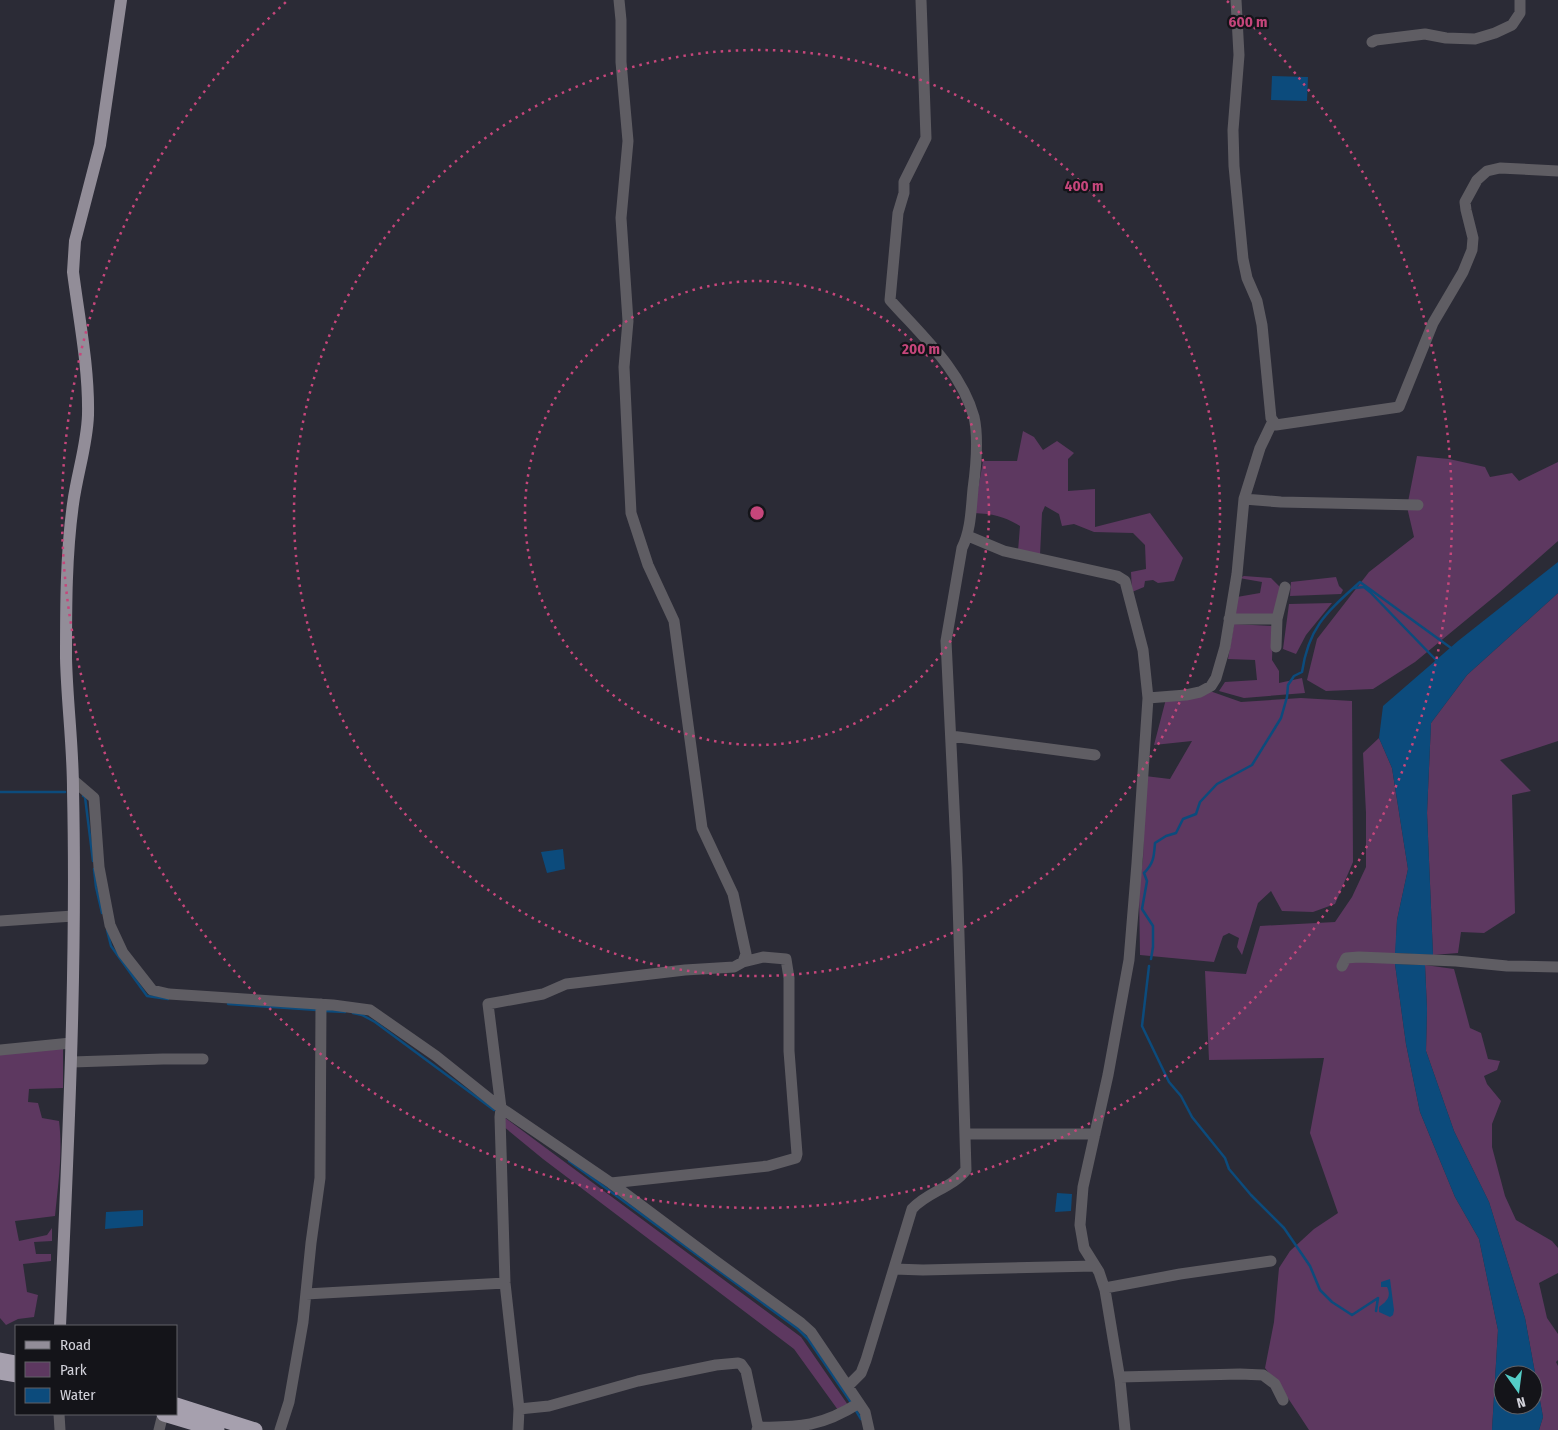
<svg xmlns="http://www.w3.org/2000/svg" width="1558" height="1430" font-family="'Fira Sans Condensed',sans-serif">
<rect width="100%" height="100%" fill="#2b2b36"/>
<path fill="#5d3860" d="M1023,431l11,6 9,13 14,-9 17,12 -6,6v32l27,-2v38l55,-14 33,45 -9,23 -16,2 -5,-3 -8,1 -1,6 -12,5 -1,-20 15,-3 -1,-24 -12,-12 -39,-1 -20,-8 -12,2 -3,-12 -14,-8 -3,7 -2,42 -22,-4 2,-25c-17,-10 -26,-12 -46,-13l9,-52h34z
M1417,456l32,3 36,8 5,10 22,-4 7,8 39,-19v79l-58,51 -85,70 -42,27 -47,2 -19,-11 10,-41 52,-67 45,-35 -7,-30z
M1244,576l27,2 9,9 -4,27h-43l4,-17 23,-4 2,-11 -23,-4z
M1336,577l3,9 4,4 -2,4 -51,2 1,-14z
M1558,593v148l-58,19 31,31 -19,4 3,118 -31,20 -23,-1 -3,21 -25,2 -6,-142 4,-90 36,-48z
M1332,603l-26,32 -10,19 -13,-5 6,-45z
M1234,624l39,2 -1,34 7,11v12l23,-5 3,15 -61,5 -25,-7 6,-9 32,-2 -2,-20 -27,-1z
M1207,690l34,12 60,-4 51,3 1,161 -18,42 -22,8 -31,-1 -11,-20 -13,12 -16,52 -5,-8 2,-9 -10,-5 -6,3 -9,26 -74,-7 -1,-66 4,-30 2,-83 25,3 22,-38 -38,4 12,-46z
M1379,738l13,30 16,101 -11,51 -2,44 11,80 14,68 35,85 24,42 19,91 -6,100h-183l-25,-38 -19,-24 9,-46 5,-54 11,-17 24,-22 24,-16 -28,-80 14,-75 -115,2 -4,-89 41,3 14,-48 75,-4 17,-25 14,-30v-54l-3,-60z
M1425,965l29,4 16,59 11,5 7,26 12,2 -3,9 -13,6 3,8 14,17 -9,23v23l13,49 11,24 36,21 6,7v25l-19,10 8,35 11,16v26l-2,2 2,4v64h-19l4,-13 -18,-99 -36,-116 -35,-71 -28,-80 1,-42z
M63,1046v42l-34,1 -1,13 10,1 4,15 17,3c4,31 -1,64 -4,95l-40,5 4,20 28,-6 5,-7v13l-18,1 2,12h15v7l-28,3 4,28 11,3 -4,22 -16,2 -12,6 -6,-7v-263z
M504,1117l297,220 47,68 -10,5 -44,-61 -251,-190 -40,-33z"/>
<path fill="#0c4b7c" fill-rule="evenodd" d="M1272,76l36,1 -1,24 -36,-1z
M1558,562v31l-91,82 -36,48 -4,90 6,142 -38,-2 2,-33 11,-51 -16,-101 -13,-30 4,-32 75,-65z
M563,849l2,20 -18,4 -6,-21z
M1395,964l30,1 2,44 -1,42 28,80 35,71 36,116 18,99 -4,13h-47l6,-100 -19,-91 -24,-42 -35,-85 -14,-68zM1503,1375h30v30h-30z
M1057,1193l15,1 -1,17 -16,1z
M143,1210v16l-38,3 1,-17z
M1390,1279l4,31 -1,5 -3,2 -11,-5v-5c7,-5 13,-10 8,-20h-6v-5z"/>
<g fill="none" stroke-linecap="round" stroke-linejoin="round">
<path stroke="#0c4b7c" stroke-width="2.5" d="M1355,588l9,-1 6,5 67,69
M0,792h65
M83,796l2,1 8,64
M94,869l2,18 6,26
M107,930l4,16 36,50 21,3
M1151,959l2,-12v-21l-11,-17 5,-28 -3,-8c10,-10 10,-17 11,-30l11,-7 10,-3 7,-14 13,-5 4,-12 17,-18 35,-19 29,-47 6,-21 1,-12 6,-9 8,-4c7,-46 25,-60 58,-90l91,66
M1149,966l-7,60 27,56 12,14 11,21 33,41 4,11 22,26 33,33 26,38 10,24 12,12 20,13 26,-17 -2,13
M228,1004l89,6
M325,1011l20,1
M353,1013l9,2 13,7 119,88
M569,1161l229,168 10,10 44,65
M855,1409l6,10"/>
<path stroke="#5f5d63" stroke-width="11" d="M1372,42l4,-2 49,-6 21,4 29,1 20,-6 17,-8 8,-12v-13
M1276,425l123,-18 34,-84 30,-51 9,-22 1,-12 -7,-28 -1,-8 12,-22 10,-9 13,-3 58,3
M1244,499l37,3 137,3
M968,536l36,15 113,25 8,5 18,69 5,48 -11,165 -8,97 -21,115 -25,112 -3,38 4,23 15,24 6,18 15,90 5,50
M1229,619h48l8,-32
M1276,647l1,-28
M1148,698l38,-3 14,-3 11,-6 5,-8 9,-31 12,-73 7,-75 16,-51 11,-23h5l-5,-7 -9,-93 -5,-24 -10,-23 -4,-19 -9,-93 -1,-36 6,-75 -3,-55
M951,736l144,19
M73,780l21,18 5,69 11,58 13,28 29,37 17,4 164,11 37,5 66,46 65,52 110,75 103,77 87,63 10,9 54,80 4,18
M0,921l73,-5
M1342,966l4,-8 13,-1 97,4 51,5 51,1
M0,1050l71,-7
M72,1062l91,-3h40
M965,1134h130
M611,1183l157,-17 28,-8 1,-4 -8,-103v-73l-3,-19 -23,-2 -20,5
M894,1269l29,1 172,-4
M1105,1288l75,-14 91,-13
M306,1294l199,-11
M1120,1377l120,-3 23,1 12,9 8,16
M848,1386l13,-13 5,-13 46,-151c15,-17 40,-21 54,-39l-9,-302 -11,-227 16,-93c9,-18 9,-39 11,-59 3,-22 6,-50 1,-72 -13,-47 -53,-82 -84,-117l8,-87 6,-20v-11l22,-44 -5,-138
M519,1409l30,-3 89,-25 78,-16 22,-2 3,1 5,7 12,56 -1,3
M59,1414l1,16
M758,1427c41,1 65,-1 101,-24
M159,1430l4,-16
M280,1430l9,-28 14,-80 8,-79 9,-65 1,-174
M518,1430l1,-21 -14,-126 -5,-166 1,-9 -13,-104 55,-10 23,-10 119,-14 49,-3 9,-5 3,-8 -13,-60 -31,-66 -28,-207 -26,-56 -17,-52 -7,-146 4,-46 -7,-103 7,-77 -7,-79v-42l-2,-20"/>
<path stroke="#928d98" stroke-width="12" d="M60,1326c8,-178 17,-357 13,-536 0,-44 -6,-88 -7,-132 0,-51 0,-104 7,-154 4,-30 14,-59 15,-89 1,-47 -9,-96 -15,-143l2,-31 25,-96 21,-145"/>
<path stroke="#a6a0ae" stroke-width="15" d="M0,1360l16,3
M0,1372l16,3
M176,1405l79,25
M164,1414l53,16"/>
</g>
<g fill="none" stroke="#c6467b" stroke-width="2.5" stroke-dasharray="2.5 5">
<circle cx="757" cy="513" r="232"/>
<circle cx="757" cy="513" r="463"/>
<path d="M1227 1A695 695 0 1 1 287 1"/>
</g>
<circle cx="757" cy="513" r="8" fill="#c6467b" stroke="#141419" stroke-width="2.5"/>
<g font-size="15" text-anchor="middle" font-weight="bold" fill="#c6467b" stroke="#141419" stroke-width="4.5" stroke-linejoin="round" paint-order="stroke">
<text x="1248" y="27">600 m</text>
<text x="1084" y="191">400 m</text>
<text x="921" y="354">200 m</text>
</g>
<rect x="15" y="1325" width="162" height="90" fill="#141419" stroke="#606066"/>
<rect x="25" y="1341" width="25" height="8" fill="#928d98" stroke="#606066"/>
<text x="60" y="1350" font-size="15" fill="#d2d2da">Road</text>
<rect x="25" y="1362" width="25" height="15" fill="#5d3860" stroke="#606066"/>
<text x="60" y="1375" font-size="15" fill="#d2d2da">Park</text>
<rect x="25" y="1388" width="25" height="15" fill="#0c4b7c" stroke="#606066"/>
<text x="60" y="1400" font-size="15" fill="#d2d2da">Water</text>
<g transform="translate(1518 1390) rotate(166)"><circle r="24" fill="#141419" stroke="#606066"/>
<path d="M0-4L9 19L0 12L-9 19Z" fill="#54cdc7"/>
<text y="-8" font-size="14" font-weight="bold" text-anchor="middle" fill="#d2d2da">N</text>
</g>
</svg>
